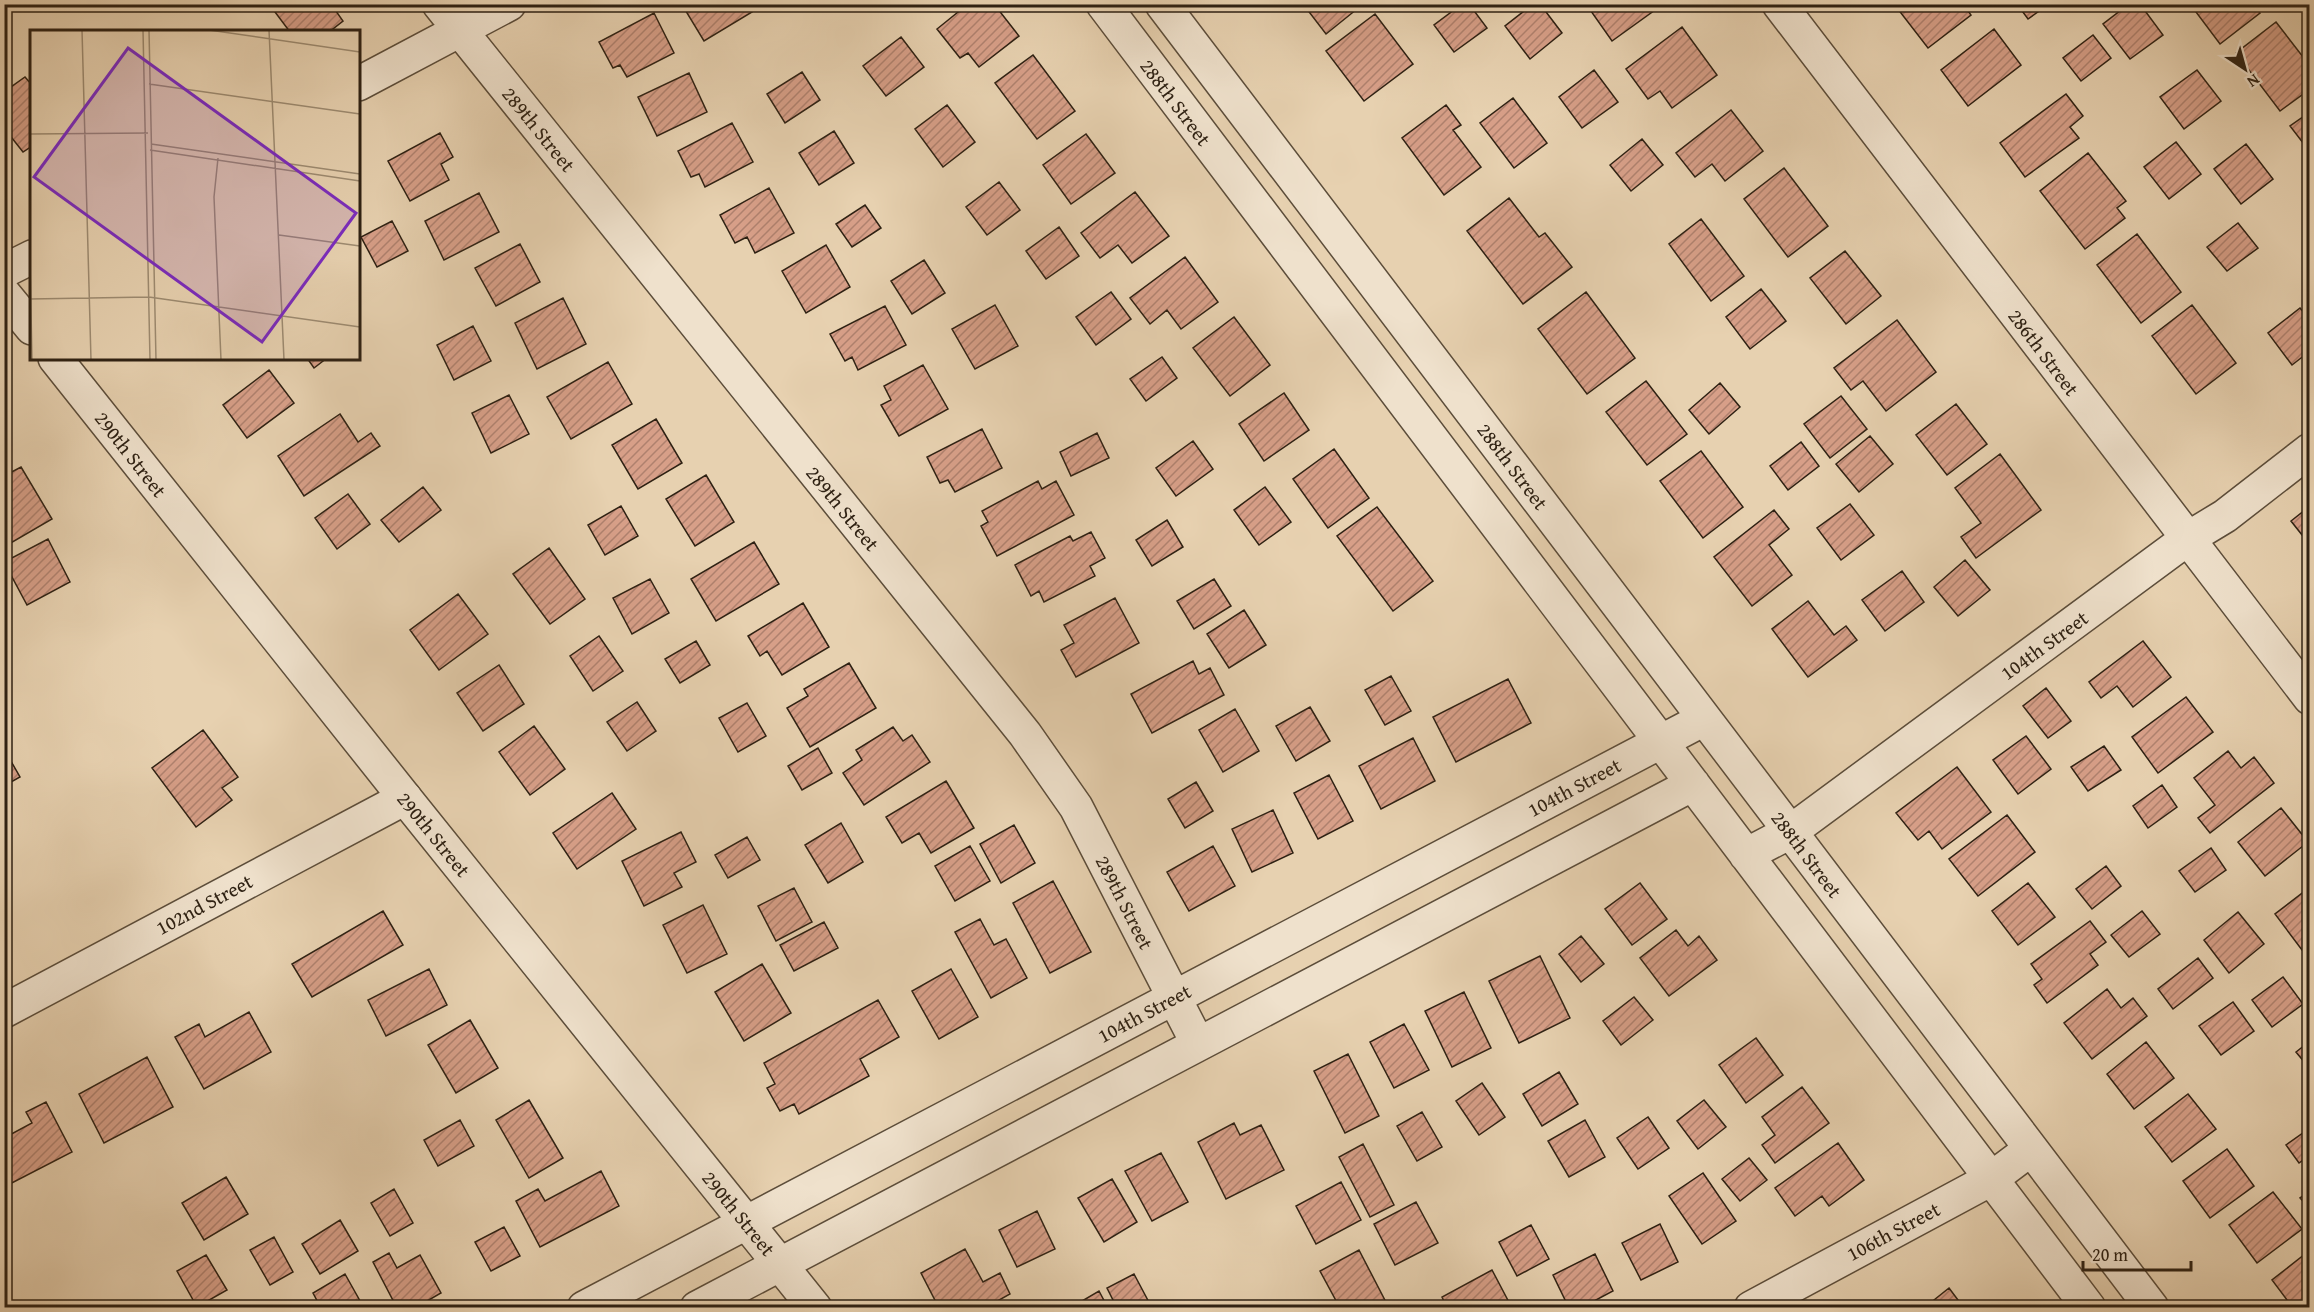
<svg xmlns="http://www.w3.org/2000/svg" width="2314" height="1312" font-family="'Gentium Book Plus',serif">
<defs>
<pattern id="building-hatch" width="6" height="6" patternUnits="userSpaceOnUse" patternTransform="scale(1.5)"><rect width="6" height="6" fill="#d79f88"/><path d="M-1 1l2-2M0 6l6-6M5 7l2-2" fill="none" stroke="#af816e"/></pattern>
</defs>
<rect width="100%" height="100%" fill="#e7d1b0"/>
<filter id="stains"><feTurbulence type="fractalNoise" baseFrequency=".00333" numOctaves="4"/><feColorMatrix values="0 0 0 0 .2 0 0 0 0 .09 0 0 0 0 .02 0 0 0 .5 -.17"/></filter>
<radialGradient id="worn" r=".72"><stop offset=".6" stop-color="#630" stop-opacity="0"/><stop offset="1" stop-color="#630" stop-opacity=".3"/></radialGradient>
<path fill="url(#building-hatch)" stroke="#2e2113" stroke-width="1.5" d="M269,4h62l12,17 -14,11h-39z
M690,4h57l5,8 -48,29 -20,-33z
M968,4h26l25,32 -40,31 -11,-14 -8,5 -23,-29z
M1303,4h59v1l-36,29z
M1462,4h7l18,24 -33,24 -20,-27z
M1533,4h7l22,29 -32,26 -25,-33z
M1586,4h66l3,6 -43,31z
M1894,4h69l8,11 -43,33z
M2017,4h32l-21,15z
M2129,4h11l23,31 -33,24 -27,-35z
M2190,4h64l6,9 -40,31z
M654,13l20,40 -47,24 -7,-12 -7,3 -14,-26z
M1375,14l38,50 -49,37 -38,-50z
M2276,22l34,44v23l-30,22 -44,-58z
M1682,27l35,48 -45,33 -12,-17 -12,8 -22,-30z
M1994,29l27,36 -53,41 -27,-36z
M2093,35l18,23 -30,23 -18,-23z
M901,37l23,30 -38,29 -23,-30z
M1033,55l42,56 -38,28 -42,-56z
M1594,70l24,32 -36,26 -23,-31z
M2197,70l24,31 -37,28 -24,-32z
M802,72l18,28 -35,23 -18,-29z
M689,73l18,39 -50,24 -19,-39z
M25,77l7,8v61l-9,6 -19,-24v-36z
M2066,94l17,22 -13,11 9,11 -54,39 -25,-34z
M1513,98l34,45 -33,25 -34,-45z
M947,105l28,37 -32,25 -28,-38z
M1446,105l15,20 -8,5 28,37 -37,28 -42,-57z
M1731,110l32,41 -38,30 -13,-17 -17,13 -19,-24z
M2310,112v40l-20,-26z
M732,123l21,39 -48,25 -6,-13 -8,3 -13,-26z
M834,131l20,32 -35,22 -20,-32z
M440,133l13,24 -12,7 8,16 -39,21 -22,-40z
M1086,134l29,39 -44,31 -28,-39z
M1642,139l21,26 -32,26 -21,-26z
M2176,142l25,32 -32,25 -25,-32z
M2246,144l27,35 -32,25 -27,-35z
M2088,153l38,48 -9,7 8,10 -40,31 -45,-58z
M1784,168l44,58 -40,31 -44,-58z
M999,182l21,28 -33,25 -21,-28z
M769,188l25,45 -39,20 -8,-16 -12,6 -15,-28z
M1135,192l34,44 -37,27 -14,-18 -18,13 -19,-25z
M479,193l20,39 -55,28 -19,-39z
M1509,198l30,39 6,-4 27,34 -49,37 -56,-73z
M865,205l16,23 -29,19 -16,-23z
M1701,219l43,57 -33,25 -42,-57z
M392,221l16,30 -31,16 -16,-30z
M2238,223l20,25 -31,23 -20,-24z
M1059,227l20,29 -33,23 -20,-28z
M2137,234l44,58 -40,31 -44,-58z
M520,244l20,38 -44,24 -21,-38z
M826,245l24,42 -44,26 -24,-42z
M1845,251l36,45 -35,28 -36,-46z
M1185,257l33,45 -37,27 -14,-19 -17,14 -20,-26z
M924,260l21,33 -33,21 -21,-33z
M1761,289l25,32 -36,28 -24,-32z
M1111,292l20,27 -35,26 -20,-28z
M1586,292l49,66 -48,36 -49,-65z
M563,298l23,46 -49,25 -22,-46z
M995,305l23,41 -43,23 -23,-40z
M2192,305l44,58 -40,31 -44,-58z
M885,306l21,39 -48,25 -6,-13 -7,4 -15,-27z
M2300,308l10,12v31l-18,14 -24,-32z
M1234,317l36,48 -40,31 -37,-48z
M1897,320l39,52 -50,39 -23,-30 -12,9 -17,-22z
M473,326l18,35 -37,19 -17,-35z
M1162,357l15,21 -31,23 -16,-22z
M307,358h20l-13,10z
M608,362l24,42 -61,35 -24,-42z
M923,365l25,44 -49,27 -18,-31 10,-5 -7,-14z
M269,370l25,33 -47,35 -24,-33z
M1646,381l41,53 -40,31 -41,-53z
M1720,383l20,24 -31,27 -20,-24z
M1284,393l25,37 -45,31 -25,-37z
M509,395l20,39 -38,19 -19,-40z
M1841,396l26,33 -37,29 -26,-34z
M1956,404l31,40 -40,31 -31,-40z
M340,414l18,28 13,-9 9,13 -76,50 -26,-40z
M656,419l26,44 -44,26 -26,-44z
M982,429l20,39 -47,24 -7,-12 -8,3 -13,-26z
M1097,433l12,25 -38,18 -11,-24z
M1870,436l23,28 -34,28 -23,-28z
M1193,441l20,28 -37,27 -20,-28z
M1801,442l18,24 -31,24 -18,-24z
M1334,449l35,49 -41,30 -35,-49z
M1701,451l42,56 -40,31 -43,-57z
M2000,454l41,56 -65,48 -15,-21 20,-14 -26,-35z
M21,467l31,52 -43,25 -5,-7v-61z
M706,475l28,47 -39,24 -29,-47z
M1038,481l4,8 14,-8 18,34 -77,41 -16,-30 7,-4 -6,-11z
M423,487l18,23 -42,32 -18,-22z
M1265,487l26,35 -32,23 -25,-35z
M348,494l22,30 -33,25 -22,-31z
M1850,504l24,31 -33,25 -24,-32z
M621,506l17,30 -33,19 -17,-30z
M2310,506v39l-19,-24z
M1377,507l56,74 -40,30 -56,-75z
M1774,510l15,19 -20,16 23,30 -40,31 -38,-49z
M1167,520l16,27 -31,19 -16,-26z
M1091,532l14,26 -15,8 5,10 -51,26 -5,-11 -8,5 -16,-31 55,-29 3,5z
M48,539l22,43 -43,23 -23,-43z
M754,542l25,42 -63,37 -25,-42z
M549,548l36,51 -35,25 -37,-50z
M1965,560l25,30 -32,26 -24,-29z
M1902,571l22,31 -39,29 -23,-31z
M650,579l19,34 -37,21 -19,-36z
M1214,579l17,27 -37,23 -17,-28z
M458,594l30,40 -49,36 -29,-40z
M1115,598l24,45 -63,34 -15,-27 13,-7 -10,-18z
M1808,601l26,34 12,-9 11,14 -49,37 -36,-48z
M803,603l26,44 -47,28 -15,-24 -7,5 -12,-20z
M1244,610l22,35 -37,23 -22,-34z
M599,636l24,35 -30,20 -23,-35z
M696,641l14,24 -30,18 -15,-24z
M2143,641l28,36 -38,30 -16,-21 -16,12 -12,-16z
M1193,661l6,13 11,-6 14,27 -72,38 -21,-39z
M849,663l27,45 -66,39 -23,-39 21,-12 -4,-7z
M499,665l25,39 -41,27 -26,-38z
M1391,676l20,35 -26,14 -20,-35z
M1508,679l23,44 -75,39 -23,-45z
M2046,688l25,33 -23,17 -25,-32z
M2186,697l27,35 -55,41 -26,-36z
M637,702l19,29 -29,20 -20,-29z
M747,703l19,33 -28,16 -19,-34z
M1310,707l20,34 -34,20 -20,-35z
M1235,709l24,42 -36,21 -24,-42z
M534,726l31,43 -35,26 -31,-43z
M893,727l10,14 9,-6 18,27 -66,43 -21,-32 19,-13 -6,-10z
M203,730l35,47 -16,11 10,12 -36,27 -44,-59z
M2026,736l25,33 -33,25 -25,-34z
M1413,738l22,43 -54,28 -22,-43z
M2104,746l17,24 -33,21 -17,-24z
M818,748l14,25 -30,17 -14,-24z
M4,749l16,28 -16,9z
M2228,751l13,17 13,-11 20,26 -64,50 -12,-15 17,-13 -21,-27z
M1957,767l34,45 -49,37 -13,-18 -11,9 -22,-27z
M1329,775l24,46 -35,18 -24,-46z
M946,781l28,47 -43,25 -12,-20 -17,10 -16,-26z
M1196,782l17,29 -28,17 -17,-29z
M2162,785l15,22 -29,21 -15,-22z
M612,793l24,36 -59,40 -24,-36z
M2281,808l27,34 -43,34 -27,-34z
M1273,810l20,43 -41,19 -20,-43z
M2007,815l28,37 -57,44 -29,-37z
M841,823l22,39 -35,21 -23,-38z
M1014,825l21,38 -34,20 -21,-39z
M681,832l15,30 -22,11 8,14 -38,19 -22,-45z
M747,837l13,23 -32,18 -13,-23z
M970,846l20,35 -35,20 -20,-35z
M1213,846l22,40 -46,25 -22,-39z
M2211,848l15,22 -31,22 -16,-21z
M2106,866l15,20 -29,23 -16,-20z
M1053,881l38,71 -41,21 -37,-70z
M1640,883l27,36 -35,26 -27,-36z
M2028,883l27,34 -37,28 -26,-34z
M2310,887v58l-8,5 -27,-36z
M794,888l18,34 -36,19 -18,-35z
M703,905l24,49 -40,19 -24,-48z
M383,911l20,34 -91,52 -20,-33z
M2142,911l18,23 -31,23 -18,-22z
M2238,912l26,32 -35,29 -25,-33z
M980,919l14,26 12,-6 21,39 -36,20 -36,-66z
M2090,921l16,21 -16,12 8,11 -51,38 -13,-18 8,-6 -11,-15z
M824,922l14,26 -44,23 -14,-26z
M1676,930l12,16 11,-10 18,24 -48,36 -29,-38z
M1581,936l23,28 -23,18 -22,-28z
M1540,956l30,62 -51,25 -30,-62z
M2198,958l15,20 -40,31 -15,-20z
M762,964l29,49 -47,28 -29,-49z
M429,969l18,36 -61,31 -18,-36z
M951,969l27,48 -39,22 -27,-48z
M2283,977l20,27 -31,23 -20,-27z
M2107,989l14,19 12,-10 14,18 -55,43 -28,-36z
M1464,992l27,56 -39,19 -27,-56z
M1634,997l19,23 -32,25 -18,-24z
M878,1000l21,37 -39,22 9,17 -70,38 -5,-10 -14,7 -13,-23 8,-4 -11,-21z
M2233,1002l21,29 -33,24 -22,-29z
M249,1012l22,40 -67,37 -29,-52 24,-13 6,13z
M470,1020l28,48 -42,25 -28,-48z
M1404,1024l25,46 -35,18 -24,-46z
M1756,1038l27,37 -37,28 -27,-38z
M2310,1041v28l-14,-17z
M2146,1042l28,36 -40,31 -27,-35z
M1348,1054l31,62 -34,17 -31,-62z
M147,1057l26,50 -69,36 -25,-49z
M1559,1072l19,32 -36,22 -19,-32z
M1482,1083l23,34 -26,18 -23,-34z
M1802,1087l27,36 -54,40 -13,-18 13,-10 -13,-18z
M2188,1094l28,35 -44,33 -27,-35z
M529,1100l34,58 -34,20 -33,-58z
M1704,1100l22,27 -28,22 -21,-28z
M46,1102l26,50 -68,35v-49l28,-15 -6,-11z
M1422,1112l20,35 -25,14 -20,-35z
M1648,1117l21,31 -31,21 -21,-31z
M460,1120l14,26 -36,20 -14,-26z
M1585,1120l20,37 -36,20 -21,-36z
M1234,1123l6,12 21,-10 23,45 -58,29 -28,-57z
M2310,1128v27l-11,8 -13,-18z
M1838,1143l26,37 -35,26 -7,-10 -27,20 -20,-28z
M1363,1144l31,61 -24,12 -31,-60z
M2227,1149l27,37 -44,32 -27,-37z
M1161,1153l27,49 -36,19 -27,-50z
M1749,1158l18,22 -27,21 -18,-22z
M601,1171l18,35 -79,41 -24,-46 22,-12 7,12z
M1703,1173l33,48 -34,23 -33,-48z
M226,1177l22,37 -44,26 -22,-37z
M1112,1179l25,43 -33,20 -26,-44z
M1341,1182l20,38 -45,24 -20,-38z
M394,1189l19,34 -23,13 -19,-33z
M2310,1191v18l-10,-11z
M2273,1192l29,37 -45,34 -28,-38z
M1416,1202l22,41 -43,22 -21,-41z
M1037,1211l18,38 -38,18 -18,-37z
M340,1220l18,31 -38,23 -18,-30z
M1660,1224l18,38 -37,18 -19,-37z
M1531,1225l18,34 -32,17 -18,-34z
M504,1227l16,29 -29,15 -16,-29z
M274,1237l19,35 -23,13 -20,-35z
M965,1249l18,33 17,-9 10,21 -25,14h-46l-18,-35z
M1359,1250l30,58h-49l-20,-37z
M389,1253l8,15 23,-13 21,38 -26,15h-18l-24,-46z
M1595,1254l18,37 -32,17h-12l-16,-33z
M2305,1254l5,6v46l-17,2 -21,-28z
M206,1255l21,35 -30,17 -20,-36z
M1492,1270l20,38h-65l-5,-11z
M345,1274l19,34h-43l-8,-15z
M1134,1274l18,34h-35l-10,-20z
M1949,1288l15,20h-40z
M1099,1291l9,17h-38z"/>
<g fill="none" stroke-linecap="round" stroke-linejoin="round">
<defs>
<path id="minor" d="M439,4l586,730 51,73 122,237
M1103,4l986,1304
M1162,4l990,1304
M1779,4l531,694
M358,84l151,-80
M4,271l28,-14
M1746,855l44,-23 397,-293 38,-23 85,-66
M4,1011l401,-213
M584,1308l1120,-589
M697,1308l996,-524
M1751,1308l240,-129 40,-30"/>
<path id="tertiary" d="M4,294l28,34
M55,358l350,440 410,510"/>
</defs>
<use href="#minor" stroke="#5c4d3a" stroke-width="36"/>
<use href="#tertiary" stroke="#5c4d3a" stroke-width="36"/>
<use href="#minor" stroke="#efe1cc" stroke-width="33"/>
<use href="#tertiary" stroke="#efe1cc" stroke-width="33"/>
</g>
<g text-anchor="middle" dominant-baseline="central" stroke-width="4.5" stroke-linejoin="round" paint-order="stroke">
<g font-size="20" fill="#2e2113" stroke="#efe1cc">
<text transform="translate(1176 102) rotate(53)">288th Street</text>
<text transform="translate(539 129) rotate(51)">289th Street</text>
<text transform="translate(2044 352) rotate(53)">286th Street</text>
<text transform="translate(131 454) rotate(52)">290th Street</text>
<text transform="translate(1513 466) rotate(53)">288th Street</text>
<text transform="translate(843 508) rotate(51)">289th Street</text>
<text transform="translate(2044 645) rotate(-36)">104th Street</text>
<text transform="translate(1574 787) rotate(-28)">104th Street</text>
<text transform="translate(434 834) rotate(51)">290th Street</text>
<text transform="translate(1807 854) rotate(53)">288th Street</text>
<text transform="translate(1125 902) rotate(63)">289th Street</text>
<text transform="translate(204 904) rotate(-28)">102nd Street</text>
<text transform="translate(1144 1013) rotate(-28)">104th Street</text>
<text transform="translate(739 1213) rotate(51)">290th Street</text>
<text transform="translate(1893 1231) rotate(-28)">106th Street</text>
</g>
</g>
<g transform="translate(30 30)">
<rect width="330" height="330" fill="#e7d1b0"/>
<path fill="none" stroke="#9d8b71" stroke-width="1.5" d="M52,0l9,330M113,0l7,330M119,0l7,330M179,0l151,22M239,0l15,330M119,54l211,30M0,104l118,-1M121,114l209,30M120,120l210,31M188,128l-4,39 7,163M249,205l81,11M0,232l2,98M0,269l119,-2 211,30"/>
<path fill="#7b2cbf" fill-opacity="0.15" stroke="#7b2cbf" stroke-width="3" d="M98,18l228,165 -94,129 -228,-165z"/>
<rect width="330" height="330" fill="none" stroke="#2e2113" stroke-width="3"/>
</g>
<rect width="2314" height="1312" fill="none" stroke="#e7d1b0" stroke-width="24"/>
<rect x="6" y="6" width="2302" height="1300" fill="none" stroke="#2e2113" stroke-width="3"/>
<rect x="12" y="12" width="2290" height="1288" fill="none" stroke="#2e2113" stroke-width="1.5"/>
<g transform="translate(2245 69) rotate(144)" stroke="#efe1cc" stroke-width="4.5" paint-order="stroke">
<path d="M0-4.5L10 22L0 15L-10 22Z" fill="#2e2113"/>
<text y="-9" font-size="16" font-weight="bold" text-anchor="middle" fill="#2e2113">N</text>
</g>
<path d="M2083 1261v9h108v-9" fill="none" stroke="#2e2113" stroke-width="3"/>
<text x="2092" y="1261" font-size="18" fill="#2e2113" stroke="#efe1cc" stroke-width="4.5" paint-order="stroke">20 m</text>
<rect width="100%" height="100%" filter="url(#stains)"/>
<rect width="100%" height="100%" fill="url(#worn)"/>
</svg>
